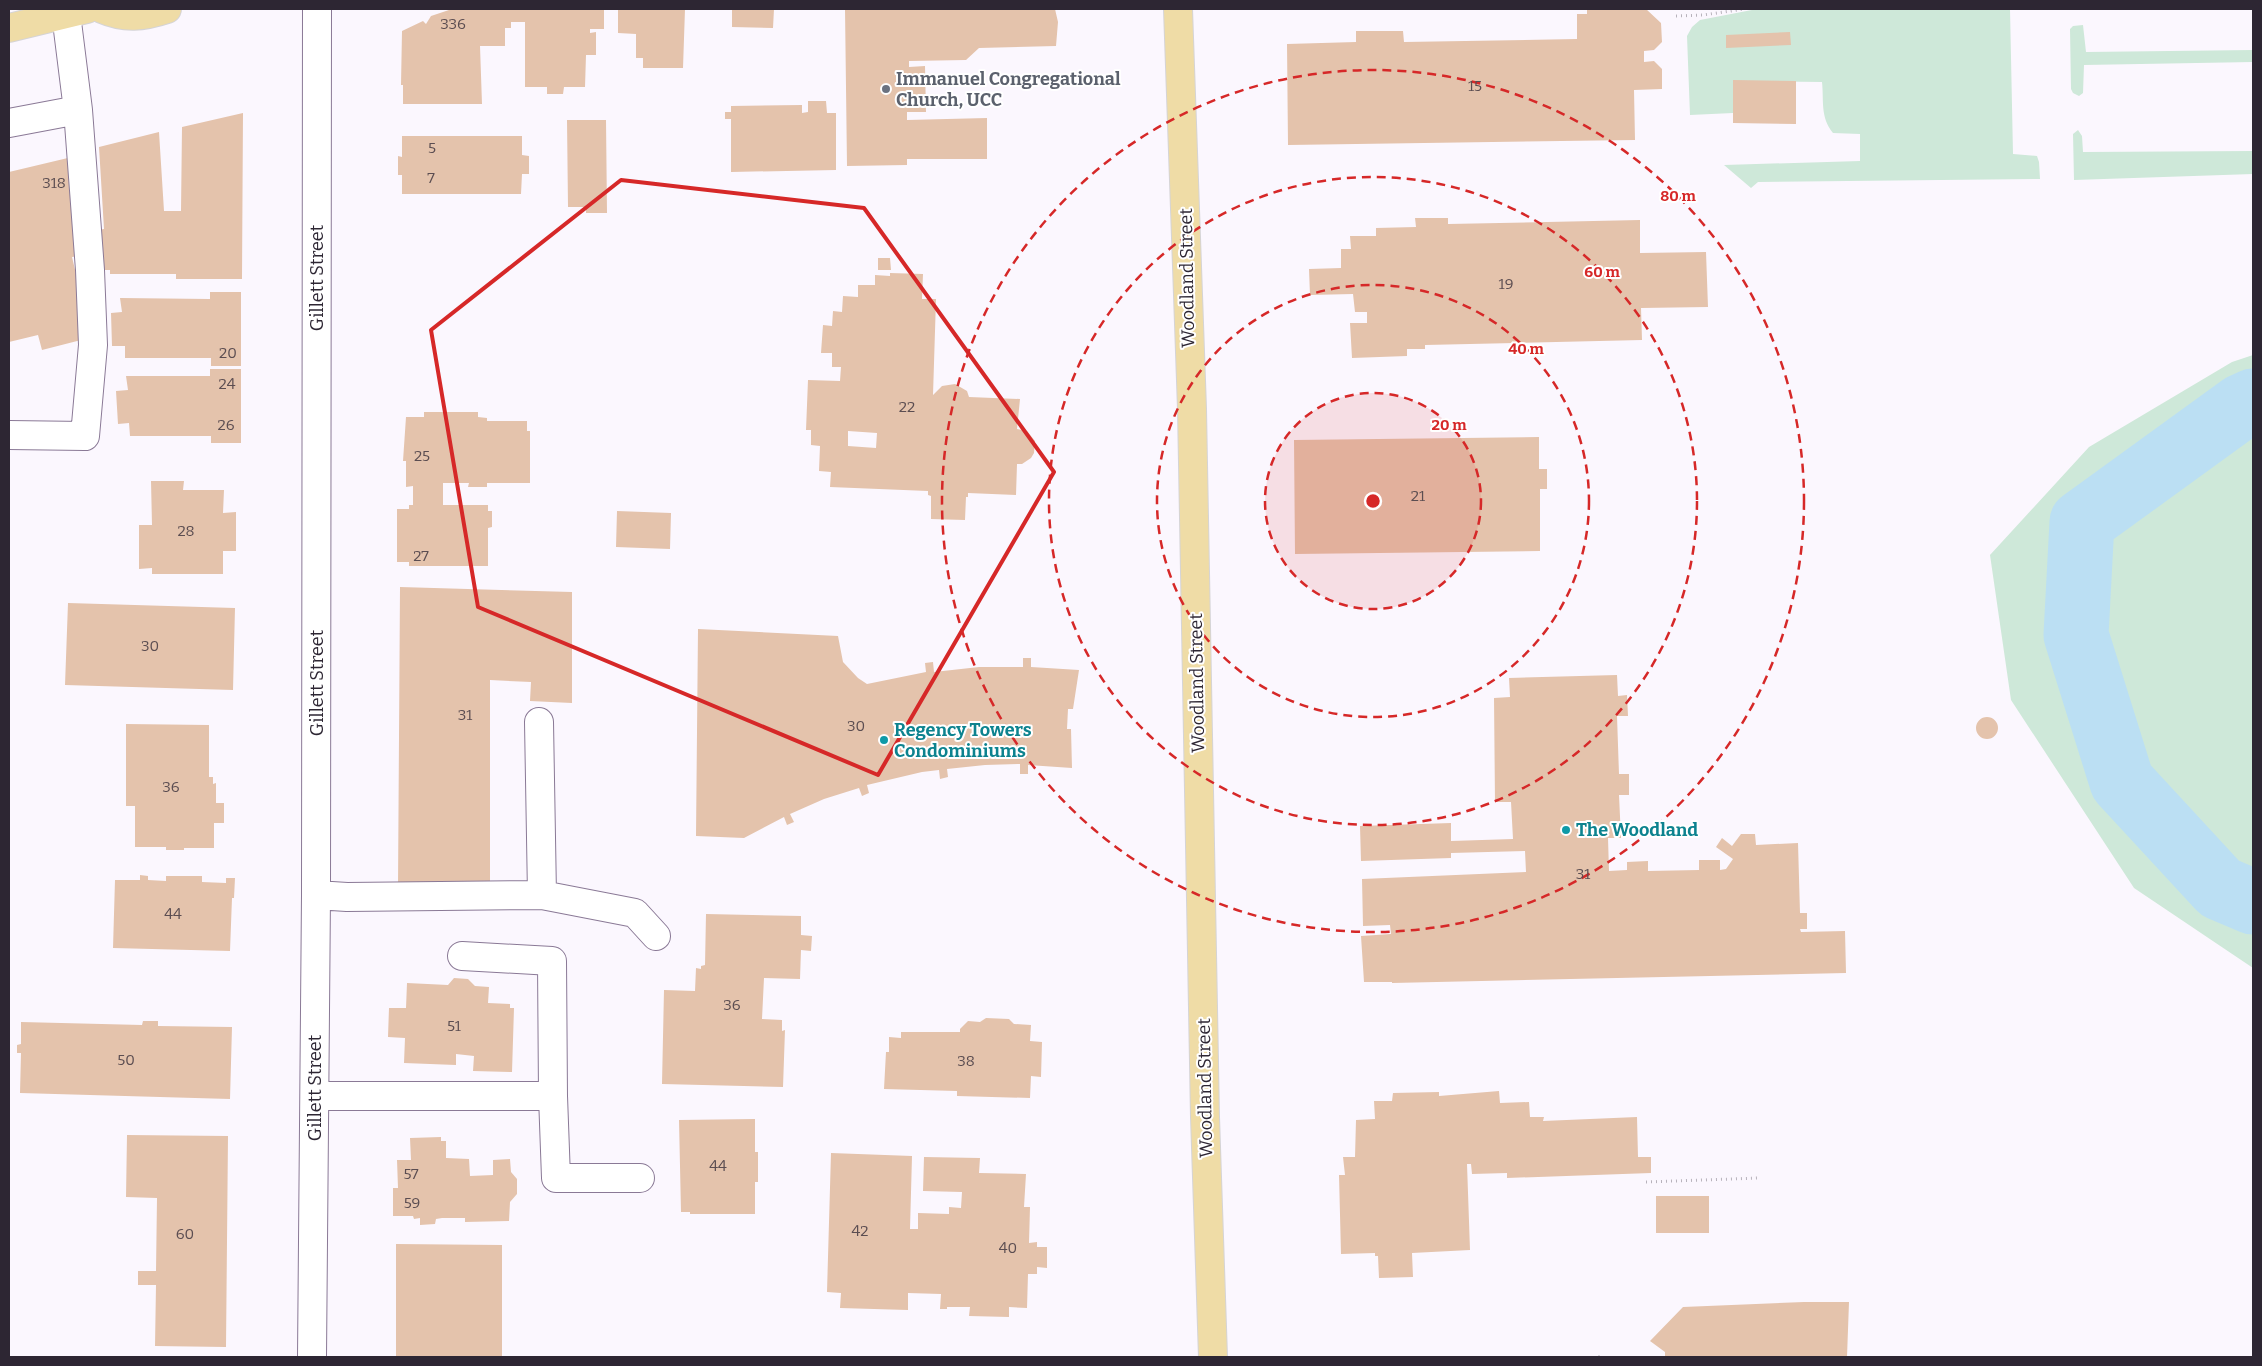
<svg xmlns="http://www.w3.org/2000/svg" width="2262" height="1366" font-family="Bitter,serif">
<rect width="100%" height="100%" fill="#fbf7fe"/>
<path fill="#cee8d9" d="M1757,9h253l3,145 24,2 2,6 1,17 -282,3 -7,6 -27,-23 136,-4v-27l-27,-1c-13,-16 -9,-32 -11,-51l-89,-1v32l-43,2 -3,-79 5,-9 8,-7z
M2083,25l3,27 167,-2v12l-169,3 -1,28 -4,3 -6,-3 -2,-4 -1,-60 3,-3z
M2078,130l4,6 1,16 170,-1v23l-179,6 -1,-46z
M2253,355v613l-119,-80 -123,-188 -21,-145 99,-108 143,-85z"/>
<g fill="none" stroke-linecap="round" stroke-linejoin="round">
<path stroke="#bbdff3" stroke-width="65" d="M2253,401l-11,5 -160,116 -6,113 46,147 98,106 33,14"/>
</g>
<path fill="#e4c3ac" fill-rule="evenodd" d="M452,9l152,1v19h-14v4l6,-1v23h-10l-1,32h-21l-1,7h-16v-7h-22v-65h-14v6h-6v18h-25l2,58h-79v-19h-2l1,-54 21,-10 3,3 5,-8z
M618,9h67l-2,59h-40v-10h-7v-24l-18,-1z
M732,9h42l-1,19 -41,-1z
M845,9h210l3,13 -2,24 -77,2 -13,12 -57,1v6l16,-1 1,46h-19v8l80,-2v41h-80v6l-60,1z
M1587,9h59l15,14 1,19 -8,8 -10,1v11l10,-1 8,8v20l-28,1 1,50 -347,5 -1,-101 69,-2v-11h47l1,11 173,-3v-25h10z
M1790,32l1,13 -65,3v-13z
M1733,80l63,1v43l-63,-1z
M808,101h18l1,12h9v57l-105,2v-53h-6v-7h6v-6l71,-1v8l6,-1z
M243,113l-1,166h-66v-5h-66v-4h-10l-3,-40 7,-1 -5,-82 60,-15 5,79h17l1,-84z
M567,120h39l1,93h-21v-6h-18z
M402,136h120v19l7,1v18h-7l-1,20h-119v-19h-4v-19l4,1z
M72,157l8,99 -8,1 8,34 5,48 -43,11 -4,-15 -29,7v-170z
M1415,218h33v6l192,-4v33l66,-1 2,55 -67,1 1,32 -217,5v4h-18v7l-55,2 -2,-35h17v-11h-12l-2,-18 -43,1 -1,-26 32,-1v-19h10l-1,-13h26v-8l40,-1z
M878,258h12l1,12h-13z
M890,273l33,1 -1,25h14l-3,96 9,-9 13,-2 12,7 2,6 51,2 -3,30 10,2 8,10 -1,12 -3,5 -9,6h-5l-1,31 -48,-2v4h-2l-1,23 -34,-1v-23l-3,-1v-4l-98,-4 1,-15 -12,-1 1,-25 -9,-1v-15h-5l2,-50 32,1 1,-14h-9v-14h-11l2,-28 9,1 1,-15 9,1 1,-16 15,1v-12h17v-10l15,1zM848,431l29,2 -1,15 -28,-2z
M210,292h31v74h-30v-8h-86v-12h-13l-1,-33 11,-1 -2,-14 90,1z
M210,369h31v74h-30v-7h-81l-1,-13 -11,1 -2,-33 12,-1 -2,-14h84z
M424,412h54v5l9,1v3h40v10h3v52h-43v4h-19l1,-4h-26v22h45v6h4v16l-4,1v38h-79v-4h-12v-53h12v-4h4v-19l-7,1v-26h-3l3,-44h18z
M1539,437v32h8v20h-7v62l-245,3 -1,-114z
M151,481h33l-1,9h41l-1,23 13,-1v39h-13v23h-71v-6l-13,1v-44h13z
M617,511l54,2 -1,36 -54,-2z
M400,587l172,5v111l-42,-2 1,-19 -41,-2v206h-92z
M68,603l167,5 -2,82 -168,-5z
M698,629l140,7 5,26 15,16 9,6 59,-12 -1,-9 8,-1 1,10 45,-5h44v-9h8v9l48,3 -6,39h-5l-1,20h4l1,39 -44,-3v9h-8v-10l-35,1 -38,4 1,8 -8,2 -1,-9 -17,2 -55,13 2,8 -7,3 -3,-8 -35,11 -34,15 4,8 -7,3 -3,-8 -40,21 -48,-2z
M1617,675l1,21 9,-1 1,21h-11l2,58h10v21h-10l2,43h-13l1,33 18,-1v-8l21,-1v10l51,-1v-10h21v10l6,-1 7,-10 -17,-12 6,-9 10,8 9,-12h14l1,11 42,-2 2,70h7v16h-7l1,3 44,-1 1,42 -454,10v-1h-28l-3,-46 30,-2 -1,-9 -27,1 -1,-47 164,-7 -1,-21 -74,2v5l-90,3 -1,-35 91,-3v18l62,-2 -2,-37h-16l-1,-104 16,-1 -1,-19z
M1976 728a11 11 0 1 1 22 0a11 11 0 1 1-22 0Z
M126,724l83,1v52h4v7l3,-1v20h8v20h-10v25h-30v2h-18v-3h-31v-41h-9z
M140,875l8,1v4l18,1v-5h36v6l24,1v-5h9l-1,20h-2l-2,53 -117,-3 2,-68h25z
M706,914l95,2v19l11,1 -1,15 -10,-1 -1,29 -36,-1 -2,41 20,1v11l3,-1 -2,57 -121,-3 2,-94 31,1 1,-23 5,1v-3l4,-1z
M454,978l14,1 7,7 14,1 -1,16 22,1v4h4l-2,64 -39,-1 1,-15 -18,-2v11l-52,-2 1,-25 -17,-1 1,-29h17l1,-25 41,2z
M986,1018l23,1 5,5 17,1 -1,16 12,1 -1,35 -10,-1 -1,22 -73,-2v-5l-73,-2 2,-37h3v-15l12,1v-6h59v-3l8,-8 12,1z
M143,1021h15v5l74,1 -2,72 -210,-6 1,-40h-4v-8l4,-1v-22l121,3z
M1499,1091l1,12 29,-1 1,15h14l-1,4 94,-4 1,40h13v16l-144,5v-5l-35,1 -1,-10h-4l3,86 -58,3 1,24 -34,1 -1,-22h-3v-3l-34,1 -2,-79h6l-2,-18h12l1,-37 19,-1 -1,-18h18l1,-8 46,-1v4z
M755,1119v33h3v30h-3v32h-65v-2h-9l-2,-92z
M127,1135l101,1 -2,211 -71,-1 1,-61h-18v-14h18l1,-73 -31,-1z
M441,1137v4h5v17l23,1 1,17 23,-1v-15l17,-1 1,13 6,7v15l-7,8 -1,19 -44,1v-4h-23l-6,1 -1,5 -15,1v-7l-6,1 -1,-3h-20v-28h5l-1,-28h14l-1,-22z
M831,1153l81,3 -2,73h8v-16l31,1v-7l12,1 1,-16 -39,-1 1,-34 56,1 -1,15 47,1 -2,33h6l-1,36 8,-1v5h10v21l-10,-1v7h-9l-1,34 -18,-1v10l-40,-1 1,-9h-23v2h-7l1,-15 -33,-1v17l-68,-2 1,-15 -14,-1z
M1656,1196h53v37h-53z
M396,1244l106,1v112h-106z
M1804,1302h45l-2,55h-182v-5l-15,-11 33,-34z"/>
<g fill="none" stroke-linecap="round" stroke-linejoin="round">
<defs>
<path id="minor" d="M9,123l69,-13 -12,-96
M9,435l76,1 8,-91 -3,-75 -12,-160
M316,895l31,2 195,-2 -3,-173
M542,895l93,18 21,23
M315,1096h238l-1,-135 -90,-5
M553,1096l3,82h84
M312,1357l4,-462 1,-886"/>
<path id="major" d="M102,9c23,10 41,8 65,0
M1178,9l14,400 13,708 8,240
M9,28l78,-19"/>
</defs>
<use href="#minor" stroke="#8a7996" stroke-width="30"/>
<use href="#major" stroke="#d5d4d6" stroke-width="30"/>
<path stroke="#b7b2bb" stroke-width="3" stroke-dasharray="1 4" stroke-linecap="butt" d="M1676,16l27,-1 42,-6
M1646,1182l113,-4
M1598,1356l1,1"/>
<use href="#minor" stroke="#fff" stroke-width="28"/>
<use href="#major" stroke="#efdca6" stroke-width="28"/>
</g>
<path fill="none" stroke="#d62828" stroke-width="4" stroke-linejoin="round" d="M621,180l243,28 190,264 -176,303 -400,-168 -47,-277z"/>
<circle cx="1373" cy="501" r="108" fill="#d62828" fill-opacity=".12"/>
<g fill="none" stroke="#d62828" stroke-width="2.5" stroke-dasharray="9 6">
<circle cx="1373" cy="501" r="108"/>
<circle cx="1373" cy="501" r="216"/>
<circle cx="1373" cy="501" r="324"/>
<circle cx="1373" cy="501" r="431"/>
</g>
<circle fill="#6b7280" stroke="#fff" stroke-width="2" cx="886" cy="89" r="5"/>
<g fill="#0f9aa8" stroke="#fff" stroke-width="2">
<circle cx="884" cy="740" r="5"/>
<circle cx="1566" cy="830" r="5"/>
</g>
<g text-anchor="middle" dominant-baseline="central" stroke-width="4" stroke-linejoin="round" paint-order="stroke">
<g font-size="15" fill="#5b4d51">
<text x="453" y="24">336</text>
<text x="1475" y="86">15</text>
<text x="432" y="148">5</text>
<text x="431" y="178">7</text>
<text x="54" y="183">318</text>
<text x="1506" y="284">19</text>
<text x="228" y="353">20</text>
<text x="227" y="384">24</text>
<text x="907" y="407">22</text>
<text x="226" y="425">26</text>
<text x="422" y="456">25</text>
<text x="1418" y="496">21</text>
<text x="186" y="531">28</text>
<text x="421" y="556">27</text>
<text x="150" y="646">30</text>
<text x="465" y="715">31</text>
<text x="856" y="726">30</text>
<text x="171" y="787">36</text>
<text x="1583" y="874">31</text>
<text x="173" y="914">44</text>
<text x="732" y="1005">36</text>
<text x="454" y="1026">51</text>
<text x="126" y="1060">50</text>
<text x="966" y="1061">38</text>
<text x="718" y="1166">44</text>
<text x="411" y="1174">57</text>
<text x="412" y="1203">59</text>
<text x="860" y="1231">42</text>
<text x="185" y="1234">60</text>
<text x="1008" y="1248">40</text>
</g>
<g font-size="18" font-weight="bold" fill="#5b616d" stroke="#fff" text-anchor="start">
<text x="896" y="79">Immanuel Congregational<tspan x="896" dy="21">Church, UCC</tspan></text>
</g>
<g font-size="18" fill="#2d2633" stroke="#fff">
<text transform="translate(317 278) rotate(-90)">Gillett Street</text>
<text transform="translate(1187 278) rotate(-91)">Woodland Street</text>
<text transform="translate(317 683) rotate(-90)">Gillett Street</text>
<text transform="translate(1197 683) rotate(-91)">Woodland Street</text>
<text transform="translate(315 1088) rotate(-90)">Gillett Street</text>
<text transform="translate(1205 1088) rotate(-91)">Woodland Street</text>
</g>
<g font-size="18" font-weight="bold" fill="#0d838f" stroke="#fff" text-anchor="start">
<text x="894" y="730">Regency Towers<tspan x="894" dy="21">Condominiums</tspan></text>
<text x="1576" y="830">The Woodland</text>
</g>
</g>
<circle cx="1373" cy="501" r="8" fill="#d62828" stroke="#fff" stroke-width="2.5"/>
<g font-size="15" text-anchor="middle" font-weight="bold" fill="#d62828" stroke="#fff" stroke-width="4" stroke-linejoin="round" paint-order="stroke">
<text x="1678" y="201">80 m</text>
<text x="1602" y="277">60 m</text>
<text x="1526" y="354">40 m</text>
<text x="1449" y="430">20 m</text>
</g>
<rect width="2262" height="1366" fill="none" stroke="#2d2633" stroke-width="20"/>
</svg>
